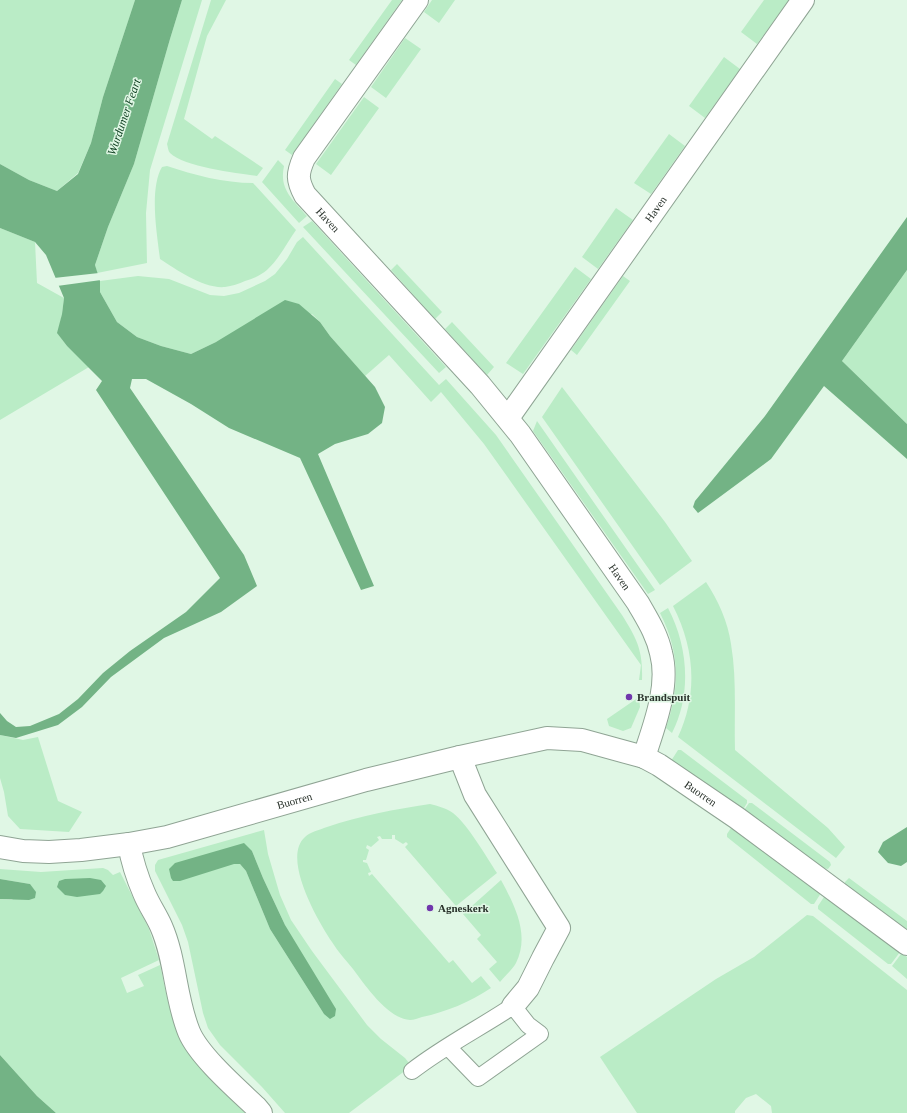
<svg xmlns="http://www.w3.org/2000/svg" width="907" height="1113" font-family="'Times New Roman',serif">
<rect width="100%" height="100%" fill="#e0f7e5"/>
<path fill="#baecc6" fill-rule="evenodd" d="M0,0h135l-32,97 -12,46 -13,30 -21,18 -28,-11 -29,-16z
M182,0h20l-52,170 -4,43 1,50 -50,10 -2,-8 13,-38 26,-63 36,-125z
M211,0h15l-19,36 -23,83 28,20 3,-3 48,32 -6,8c-20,-3 -73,-9 -87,-23 -2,-2 -2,-6 -3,-9z
M392,0h10l-46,65 -7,-5z
M432,0h23l-16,23 -15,-11z
M764,0h25l-32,44 -16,-12z
M405,38l16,11 -35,49 -15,-11z
M724,57l16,12 -35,49 -16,-12z
M335,79l7,5 -50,71 -7,-5z
M364,97l15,11 -48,67 -15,-11z
M669,134l16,12 -34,48 -17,-11z
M278,160l6,6c-5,23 8,33 23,50l-8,7 -37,-41z
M167,166c27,9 57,17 86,17l43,47c-9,13 -17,29 -29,40 -6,5 -14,9 -22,11 -6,3 -13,5 -20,6 -21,2 -48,-17 -65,-28 -3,-25 -11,-70 2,-92z
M616,208l17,12 -35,49 -16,-12z
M312,221l134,146 -7,6 -136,-146z
M0,228l35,14 2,41 27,15 -2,16 -4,20 9,12 22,21 -89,53z
M303,237l136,148 7,-6 50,56 126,180c15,24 21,35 20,65h-3l2,-15 -157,-221 -43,-52 -10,10 -42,-47 -24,21 -35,-40 -10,-14 -8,-8 -96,28 -25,12 -30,-8 -24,-9 -20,-15 -17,-30v-11l38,-5 31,3 41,16 14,1 15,-3 26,-12 10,-7 12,-15 10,-17z
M397,264l45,48 -7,7 -44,-49z
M575,267l16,12 -68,95 -17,-11z
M907,270v154l-65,-63z
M623,276l7,5 -53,74 -6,-5z
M452,322l42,45 -7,8 -42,-46z
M562,387l103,135 27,39 -32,24 -118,-168z
M537,421l118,169 -7,4 -115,-163z
M706,582c12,18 22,40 25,62 6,35 3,71 4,106l93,78 17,19 -9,11 -158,-121c20,-43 17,-88 -5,-131z
M668,608c20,38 24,86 4,125l-6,-5c14,-41 14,-76 -6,-115z
M639,697l1,10 -9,21 -8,3 -14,-5 -2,-7z
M0,735l23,5 15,-3 20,64 24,11 -13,20 -49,-3 -12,-13 -4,-24 -4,-14z
M678,750h3l66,50v3l-3,5h-4l-69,-47z
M749,803h3l78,59 1,3 -3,4 -6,-1 -78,-58z
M430,804c8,2 16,4 23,9 15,12 33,43 44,60l-41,33 -51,-59 3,-3 -2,-2 -3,2 -8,-5v-4h-3v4h-10l-2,-3 -3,1 2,3 -8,7 -4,-2 -1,3 3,2 -3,10h-3v2l4,1 4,9 -3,1 1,3 3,-2 77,89 4,-3 19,23 9,-7 10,12c-21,14 -45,24 -69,29 -4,1 -8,3 -12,3 -22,-1 -45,-35 -57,-51 -7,-9 -15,-17 -21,-27 -13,-19 -51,-84 -27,-105 5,-5 14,-7 22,-10 32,-11 69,-18 103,-23z
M731,828l90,65 -7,11h-3l-84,-67v-3z
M264,830l4,24 12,41 11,25 21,31 55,74 14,14 24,19 4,5 -3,7 -57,43h-64l-23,-26 -42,-42 -12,-17 -5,-15 -15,-71 -6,-17 -27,-54v-6l3,-5zM252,851l11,27 22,47 39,89 -54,-85 -24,-58 -6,-7h-6z
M103,868l5,2 5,5 7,-3 29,57 10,31 -38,18 6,15 17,-7 -6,-11 22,-10c6,26 10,53 22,77 12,25 43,51 63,71h-189l-19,-17 -37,-41v-156l12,1 18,-16 -30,-5v-10l41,3z
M849,878l58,43v11l-62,-47v-3z
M501,880c14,26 29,55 15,83 -4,7 -11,13 -16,19l-11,-13 8,-7 -20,-23 4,-4 -18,-21z
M824,897h3l73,55 -9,12h-3l-70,-55v-3z
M807,915l6,1 94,74v123h-135l-1,-7 -15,-12 -10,4 -11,13v2h-98l-37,-56 116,-78 38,-22z
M901,954h2l4,3v22l-15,-13z"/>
<path fill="#73b385" d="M135,0h47l-12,39 -36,125 -26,63 -13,38 5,16v11l17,30 20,15 24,9 30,8 25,-12 69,-42 14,4 21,18 10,14 45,51 10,20 -3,16 -14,11 -33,10 -17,10 56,132 -13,4 -61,-132 -71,-30 -38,-24 -45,-25h-14l-2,9 114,167 13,31 -36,26 -57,26 -53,39 -29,30 -24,18 -42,13 -16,-3v-22l7,8 9,6 14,-1 29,-12 19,-15 25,-26 27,-22 56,-39 34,-34 -124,-188 6,-9 -35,-35 -10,-13 5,-19 2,-16 -18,-43 -11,-13 -35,-14v-64l29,16 28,11 21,-17 13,-31 12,-46z
M907,217v53l-65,91 65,63v35l-83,-73 -53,73 -73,54 -5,-6 2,-6 70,-85z
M907,827v35l-6,4 -13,-3 -10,-11 5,-10z
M244,843l8,8 11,27 22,47 51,84 -1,7 -5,3 -6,-5 -54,-85 -24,-58 -6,-7h-6l-54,17h-7l-2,-3 -2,-9 6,-6z
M90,878l11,2 5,6 -3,5 -3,3 -23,3 -12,-2 -8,-8 2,-6 6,-2z
M0,879l30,5 6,8 -1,6 -6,2 -29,-1z
M0,1055l37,41 19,17h-56z"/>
<path fill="#e0f7e5" d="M99,273l2,7 -44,6 -3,-8z"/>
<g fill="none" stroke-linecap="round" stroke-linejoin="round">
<defs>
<path id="service" d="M412,1071c32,-25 68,-43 101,-65l15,19 12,9 -62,44 -30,-31"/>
<g id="minor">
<path id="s1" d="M417,0l-113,158c-7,16 -7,22 1,37l175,190 40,49 118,169c9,16 19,31 23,50 9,33 -7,73 -17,104"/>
<path id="s2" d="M508,418l295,-418"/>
<path d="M460,757l15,38 84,133 -16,30 -15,30 -15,18"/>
<path d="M129,844c3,17 8,33 15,49 5,12 12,22 17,33 15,34 14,72 28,106 10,24 48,57 67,75l5,6"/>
</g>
<g id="tertiary">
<path id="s3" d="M0,847l23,4 26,1 32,-2 48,-6 38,-7 199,-57 94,-23 87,-19 35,2 62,17 15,8 78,53 170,126"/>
</g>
</defs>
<use href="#service" stroke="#8fa494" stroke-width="18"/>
<use href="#minor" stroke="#8fa494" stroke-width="24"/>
<use href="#tertiary" stroke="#8fa494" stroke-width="24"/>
<use href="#service" stroke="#fff" stroke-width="16"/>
<use href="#minor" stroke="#fff" stroke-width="22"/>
<use href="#tertiary" stroke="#fff" stroke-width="22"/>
</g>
<g fill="#7036ac" stroke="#e0f7e5" stroke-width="1.5">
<circle cx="629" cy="697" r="4"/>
<circle cx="430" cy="908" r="4"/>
</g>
<g text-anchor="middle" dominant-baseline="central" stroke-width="3" stroke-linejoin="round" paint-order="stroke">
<g font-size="11" fill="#29322b" stroke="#e0f7e5">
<text stroke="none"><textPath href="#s2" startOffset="256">Haven</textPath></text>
<text stroke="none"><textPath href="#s1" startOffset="267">Haven</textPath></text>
<text stroke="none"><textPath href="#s1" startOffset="729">Haven</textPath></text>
<text stroke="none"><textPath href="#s3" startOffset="728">Buorren</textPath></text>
<text stroke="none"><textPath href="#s3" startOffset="301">Buorren</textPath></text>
</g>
<g font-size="11" font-weight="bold" fill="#29322b" stroke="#e0f7e5" text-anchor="start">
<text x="637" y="697">Brandspuit</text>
<text x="438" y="908">Agneskerk</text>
</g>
<g font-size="12" font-style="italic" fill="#134325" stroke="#e0f7e5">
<text transform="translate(124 117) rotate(-71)">Wurdumer Feart</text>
</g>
</g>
</svg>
